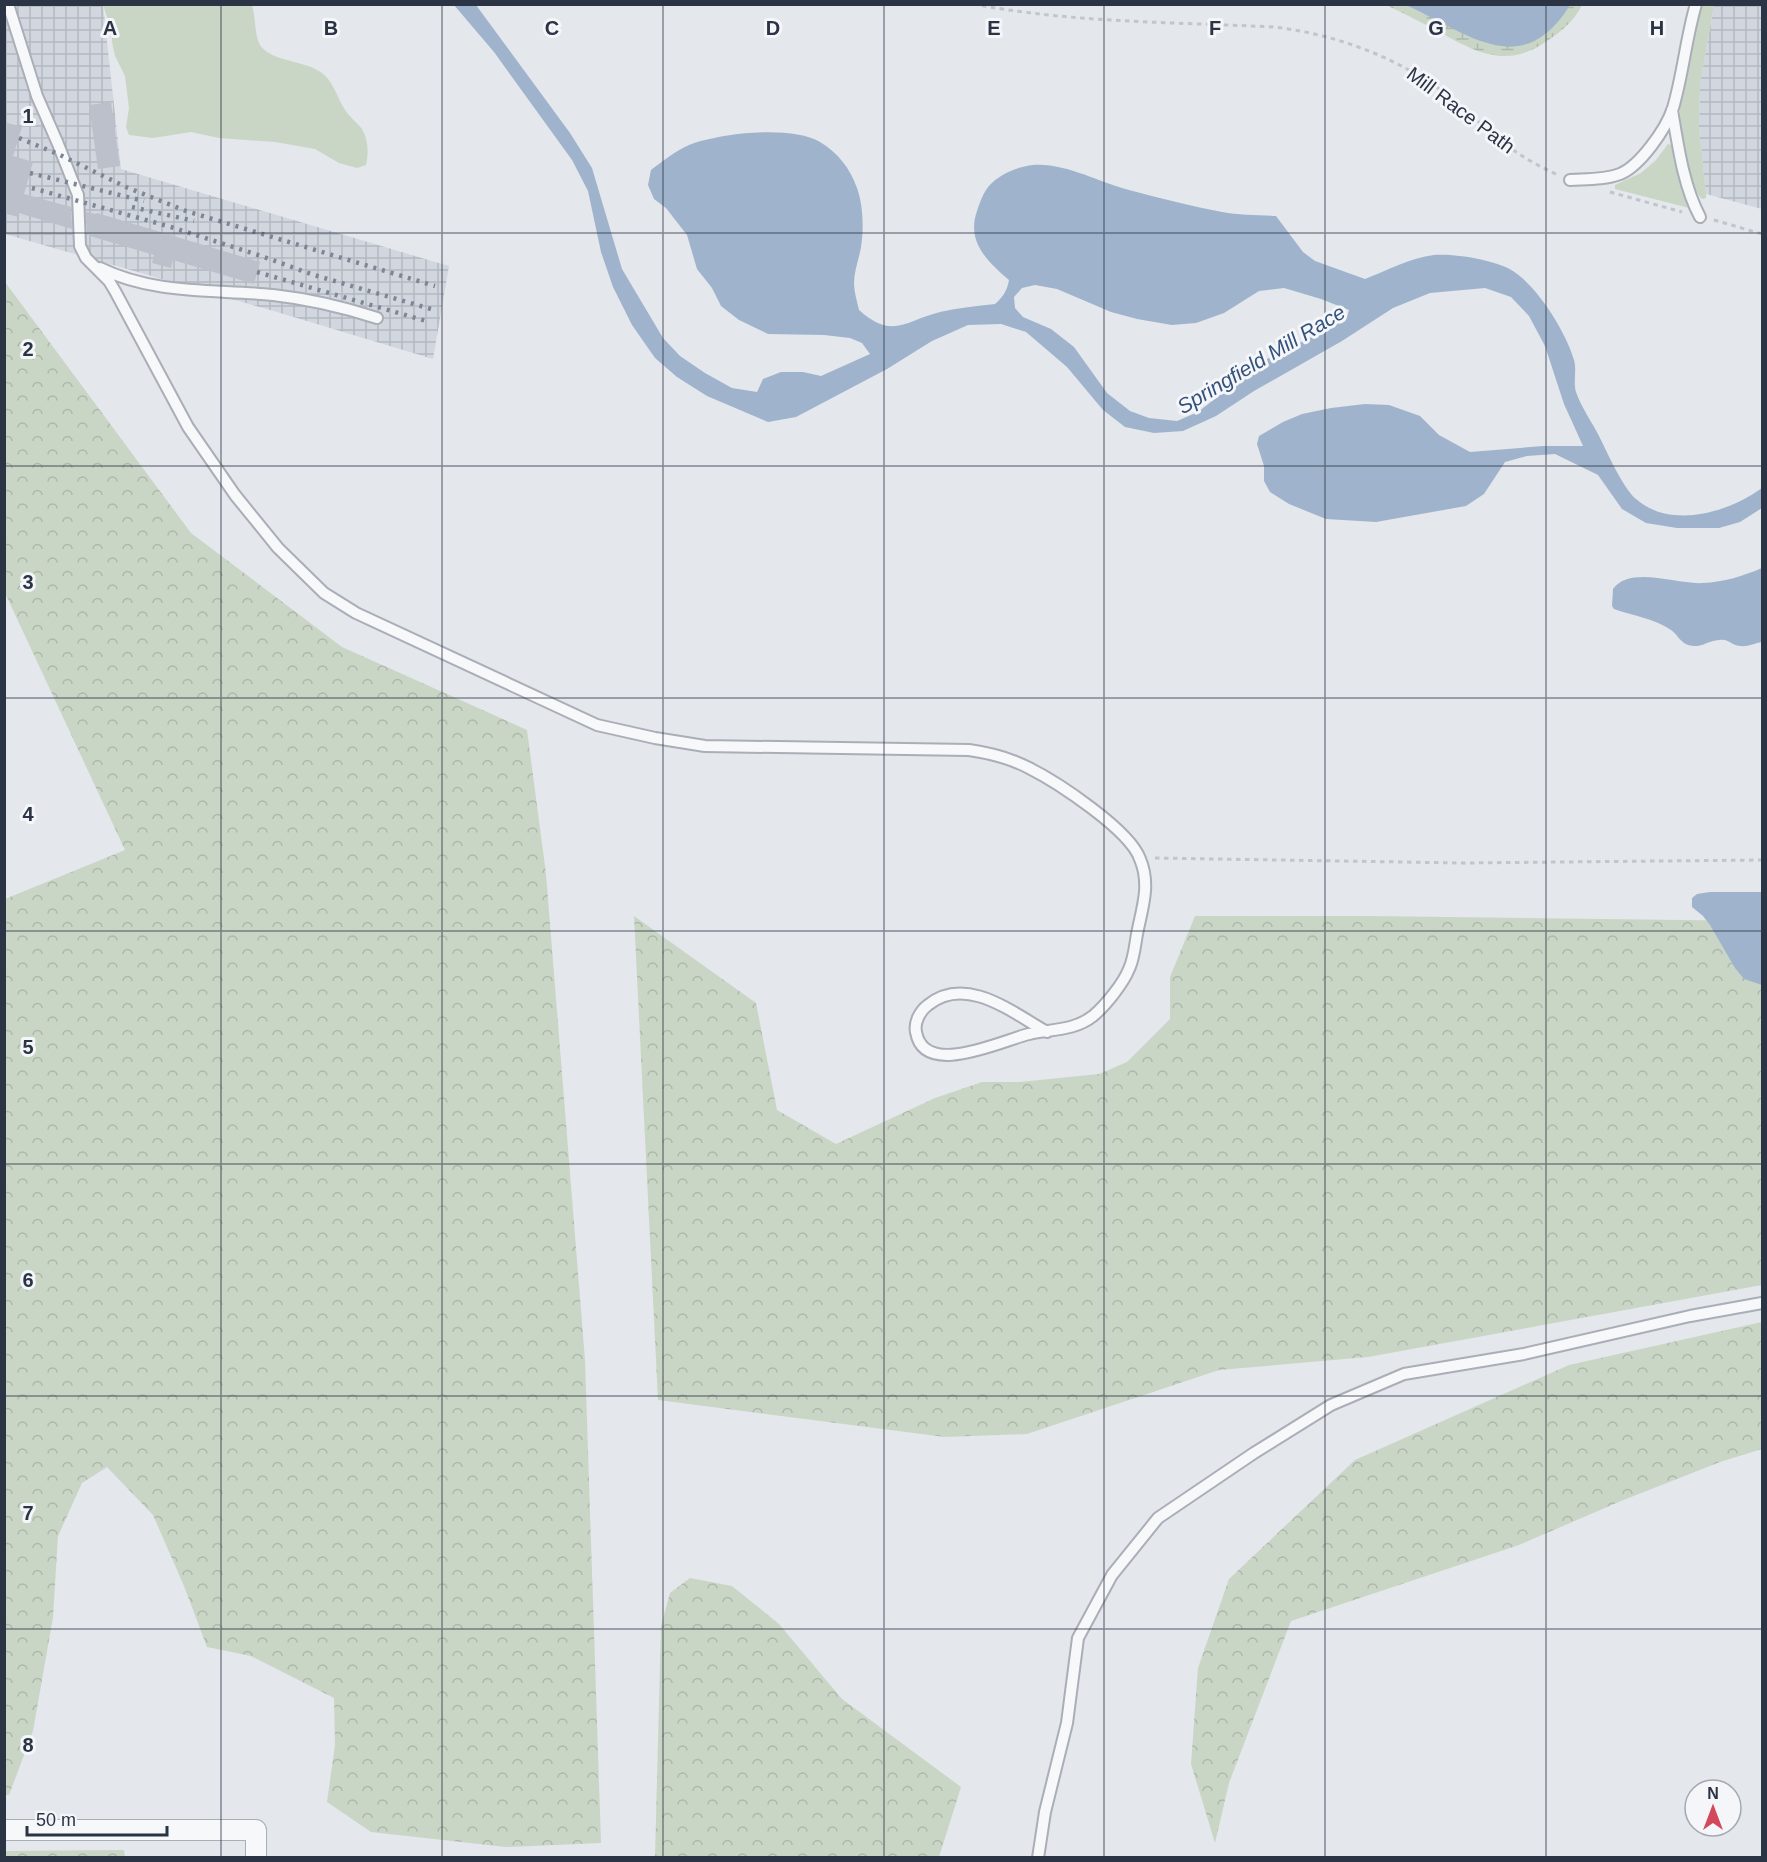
<svg xmlns="http://www.w3.org/2000/svg" width="1767" height="1862" font-family="Arial,sans-serif">
<defs>
<pattern id="industrial-grid" width="8" height="8" patternUnits="userSpaceOnUse" patternTransform="scale(1.5)"><rect width="8" height="8" fill="#d2d6de"/><path d="M0 4h8M4 0v8" fill="none" stroke="#b4b8c0"/></pattern>
<pattern id="forest-crowns" width="20" height="18" patternUnits="userSpaceOnUse" patternTransform="scale(1.5)"><rect width="20" height="18" fill="#c9d6c5"/><path d="M2 6a3 3 0 1 1 6 0M12 15a3 3 0 1 1 6 0" fill="none" stroke="#adb8ab"/></pattern>
<pattern id="wetland-marsh" width="20" height="14" patternUnits="userSpaceOnUse" patternTransform="scale(1.5)"><rect width="20" height="14" fill="#c9d6c5"/><path d="M1 5h8M5 5V1M11 12h8M15 12V8" fill="none" stroke="#adb8ab"/></pattern>
</defs>
<rect width="100%" height="100%" fill="#e4e7ec"/>
<path fill="url(#industrial-grid)" d="M4,5h99l18,164 328,97 -16,93 -156,-47 -272,-78z
M1714,5h48v204l-56,-15 -7,-67 1,-43z"/>
<path fill="#c9d6c5" d="M103,5h149c4,12 2,29 8,40 11,17 45,15 62,28 11,8 15,24 22,35 4,8 13,14 18,21 6,10 7,24 4,36l-9,3 -18,-5 -24,-14 -40,-7 -56,-4 -28,-6 -38,6 -24,-3 -3,-8 3,-19 -4,-32 -10,-20 -3,-14v-10z
M1701,5h13l-14,79 -1,43 7,67v4l-4,1c-8,-8 -11,-23 -14,-34 -4,-18 -8,-37 -8,-55 0,-34 14,-73 21,-105z
M1668,144l3,1 18,63 -74,-19v-4l26,-12 15,-13z"/>
<path fill="url(#forest-crowns)" d="M5,282l186,251 151,114 185,83 19,144 39,486 16,483 -95,4 -135,-15 -44,-30 8,-57 -1,-47 -83,-42 -44,-9 -23,-61 -31,-71 -46,-48 -25,16 -24,53 -5,81 -20,114 -24,64h-4v-896l120,-49 -120,-257z
M634,916l122,87 21,107 59,34 99,-46 47,-16h38l79,-8 28,-12 43,-43v-42l25,-61h174l393,5v364l-394,72 -149,13 -192,64 -82,3 -287,-37z
M1762,1322v127l-42,13 -99,39 -102,44 -228,76 -62,162 -14,60 -24,-79 7,-96 31,-89 126,-119 214,-95z
M690,1578l42,8 47,38 63,75 119,88 -22,70h-284l6,-231 9,-33z
M124,1850l1,7h-120v-6z"/>
<path fill="url(#wetland-marsh)" d="M1386,5h19l84,39c42,7 58,-6 81,-39h12c-8,16 -20,26 -35,36 -41,29 -72,11 -111,-11 -17,-9 -33,-17 -50,-25z"/>
<path fill="#9fb4cc" fill-rule="evenodd" d="M454,5h22l94,128 22,35 30,101 41,69 17,18 25,17 27,15 25,4 6,-13 18,-7h22l18,4 49,-22 -8,-11 -12,-5 -26,-3 -56,-1 -29,-14 -18,-14 -9,-18 -15,-19 -10,-34 -21,-27 -12,-9 -6,-14 3,-15c12,-9 24,-19 38,-25 31,-12 102,-20 131,-3 18,11 30,26 37,46 6,17 7,40 4,59 -2,12 -7,24 -7,36 0,9 3,18 5,27 34,30 45,11 81,2 18,-4 37,-6 55,-8 8,-7 12,-13 14,-24 -21,-18 -43,-38 -32,-69 2,-6 5,-15 9,-21 9,-14 30,-23 47,-25 30,-3 66,17 96,25 30,8 62,16 93,22 17,3 36,3 54,4l27,36 12,9 50,18c23,-9 45,-21 69,-24 19,-2 63,5 79,16 25,16 53,61 61,89 3,10 -1,22 2,32 5,15 16,30 23,44 8,16 24,52 37,63 35,31 93,13 126,-11v20l-22,14 -21,6h-42l-31,-5 -24,-14 -24,-34 -43,-21 -28,2 -22,6 -21,32 -18,12 -90,16 -50,-3 -37,-15 -19,-12 -6,-11v-15l-7,-22 2,-8 24,-14 19,-8 29,-6 34,-4 24,1 31,11 19,19 31,17 73,-6h40l-19,-42 -19,-58 -16,-30 -18,-19 -26,-9 -55,5 -37,15 -51,33 -88,50 -38,25 -33,15 -29,2 -29,-6 -22,-17 -36,-43 -41,-35 -25,-8 -33,1 -36,16 -45,28 -91,48 -28,5 -61,-26 -30,-19 -22,-19 -23,-33 -19,-38 -12,-35 -13,-61 -16,-31 -78,-108zM1035,285l22,4 54,23 26,7 35,6 24,-2 28,-10 35,-22 25,-3 37,11 28,11 -2,7 -13,9 -69,34 -67,52 -21,9 -28,-3 -19,-7 -23,-18 -33,-46 -23,-18 -28,-12 -8,-9 -1,-11 8,-9z
M1405,5h165c-49,79 -104,26 -165,0z
M1762,568v74c-7,1 -14,5 -22,4 -9,-1 -12,-8 -21,-6 -12,1 -19,9 -31,5 -8,-3 -11,-11 -17,-15 -17,-12 -38,-14 -57,-21l-2,-3 1,-17c18,-24 64,-4 90,-6 21,-1 40,-7 59,-15z
M1710,892h52v93l-18,-6 -9,-11 -25,-43 -7,-9 -11,-9v-9l5,-4z"/>
<path fill="#bbc0ca" d="M111,102l9,64 -22,3 -9,-64z
M4,122l18,5 -9,29 20,6 -9,32 47,13 1,22 -53,-16 -1,4 -14,-4z
M86,212l10,2 1,-1 163,49 -6,22 -81,-24 -2,8 -19,-5 2,-8 -64,-19 -3,-3z"/>
<g fill="none" stroke-linecap="round" stroke-linejoin="round">
<defs>
<path id="service" d="M8,4l29,92 21,48 20,51 2,51 6,12 23,23 6,10 73,136 47,68 43,53 46,45 32,20 241,112 58,13 50,8 264,4c21,3 41,8 60,18 28,14 101,62 111,91 11,26 2,49 -3,75 -2,11 -3,25 -8,35 -6,15 -24,37 -36,47 -19,15 -42,13 -64,18 -26,6 -105,45 -113,-2 -2,-10 4,-21 12,-27 38,-31 85,8 119,27
M1672,110c6,35 11,75 28,107
M1570,180c16,-1 34,0 50,-6 20,-8 46,-45 53,-66 10,-34 13,-70 23,-104
M100,268c55,27 114,21 173,27 36,4 70,12 104,23
M1038,1858l7,-46 22,-89 11,-85 34,-63 46,-57 96,-65 77,-48 73,-31 120,-20 166,-38 72,-13"/>
<path id="minor" d="M4,1830h252v28"/>
</defs>
<use href="#service" stroke="#a9aeb7" stroke-width="14"/>
<use href="#minor" stroke="#a9aeb7" stroke-width="22"/>
<path stroke="#c2c5cb" stroke-width="3" stroke-dasharray="4.5 4.5" stroke-linecap="butt" d="M973,4c100,19 200,18 301,23 66,8 128,32 180,73 15,12 27,25 42,37 19,16 40,28 62,38
M1610,192l72,20
M1714,220l48,14
M1155,858l308,5 299,-3"/>
<use href="#service" stroke="#f7f8fa" stroke-width="10"/>
<use href="#minor" stroke="#f7f8fa" stroke-width="20"/>
<path stroke="#7d8696" stroke-width="4.5" stroke-dasharray="3 6" stroke-linecap="butt" d="M19,138l39,16 68,33 60,24 249,75
M30,173l114,28
M32,188l139,39 90,29 53,19 117,34
M132,207l62,14
M257,272l169,49"/>
</g>
<path fill="none" stroke="#2b3445" stroke-width="1.5" stroke-opacity="0.55" d="M221,4v1854M442,4v1854M663,4v1854M884,4v1854M1104,4v1854M1325,4v1854M1546,4v1854M4,233h1758M4,466h1758M4,698h1758M4,931h1758M4,1164h1758M4,1396h1758M4,1629h1758"/>
<g text-anchor="middle" dominant-baseline="central" stroke-width="6" stroke-linejoin="round" paint-order="stroke">
<g font-size="20" fill="#2b3445" stroke="#f4f6f9">
<text transform="translate(1461 110) rotate(37)">Mill Race Path</text>
</g>
<g font-size="21" font-style="italic" fill="#34527a" stroke="#f4f6f9">
<text transform="translate(1261 359) rotate(-31)">Springfield Mill Race</text>
</g>
</g>
<g font-size="20" text-anchor="middle" font-weight="bold" fill="#2b3445" stroke="#f4f6f9" stroke-width="6" stroke-linejoin="round" paint-order="stroke">
<text x="110" y="35">A</text>
<text x="331" y="35">B</text>
<text x="552" y="35">C</text>
<text x="773" y="35">D</text>
<text x="994" y="35">E</text>
<text x="1215" y="35">F</text>
<text x="1436" y="35">G</text>
<text x="1657" y="35">H</text>
<text x="28" y="123">1</text>
<text x="28" y="356">2</text>
<text x="28" y="589">3</text>
<text x="28" y="821">4</text>
<text x="28" y="1054">5</text>
<text x="28" y="1287">6</text>
<text x="28" y="1520">7</text>
<text x="28" y="1752">8</text>
</g>
<rect width="1767" height="1862" fill="none" stroke="#2b3445" stroke-width="12"/>
<g transform="translate(1713 1808)"><circle r="28" fill="#f4f6f9" stroke="#a4a8b1" stroke-width="1.5"/>
<path d="M0-4.5L10 22L0 15L-10 22Z" fill="#d1495b"/>
<text y="-9" font-size="16" font-weight="bold" text-anchor="middle" fill="#2b3445">N</text>
</g>
<path d="M27 1826v9h140v-9" fill="none" stroke="#2b3445" stroke-width="3"/>
<text x="36" y="1826" font-size="18" fill="#2b3445" stroke="#f4f6f9" stroke-width="4.5" paint-order="stroke">50 m</text>
</svg>
